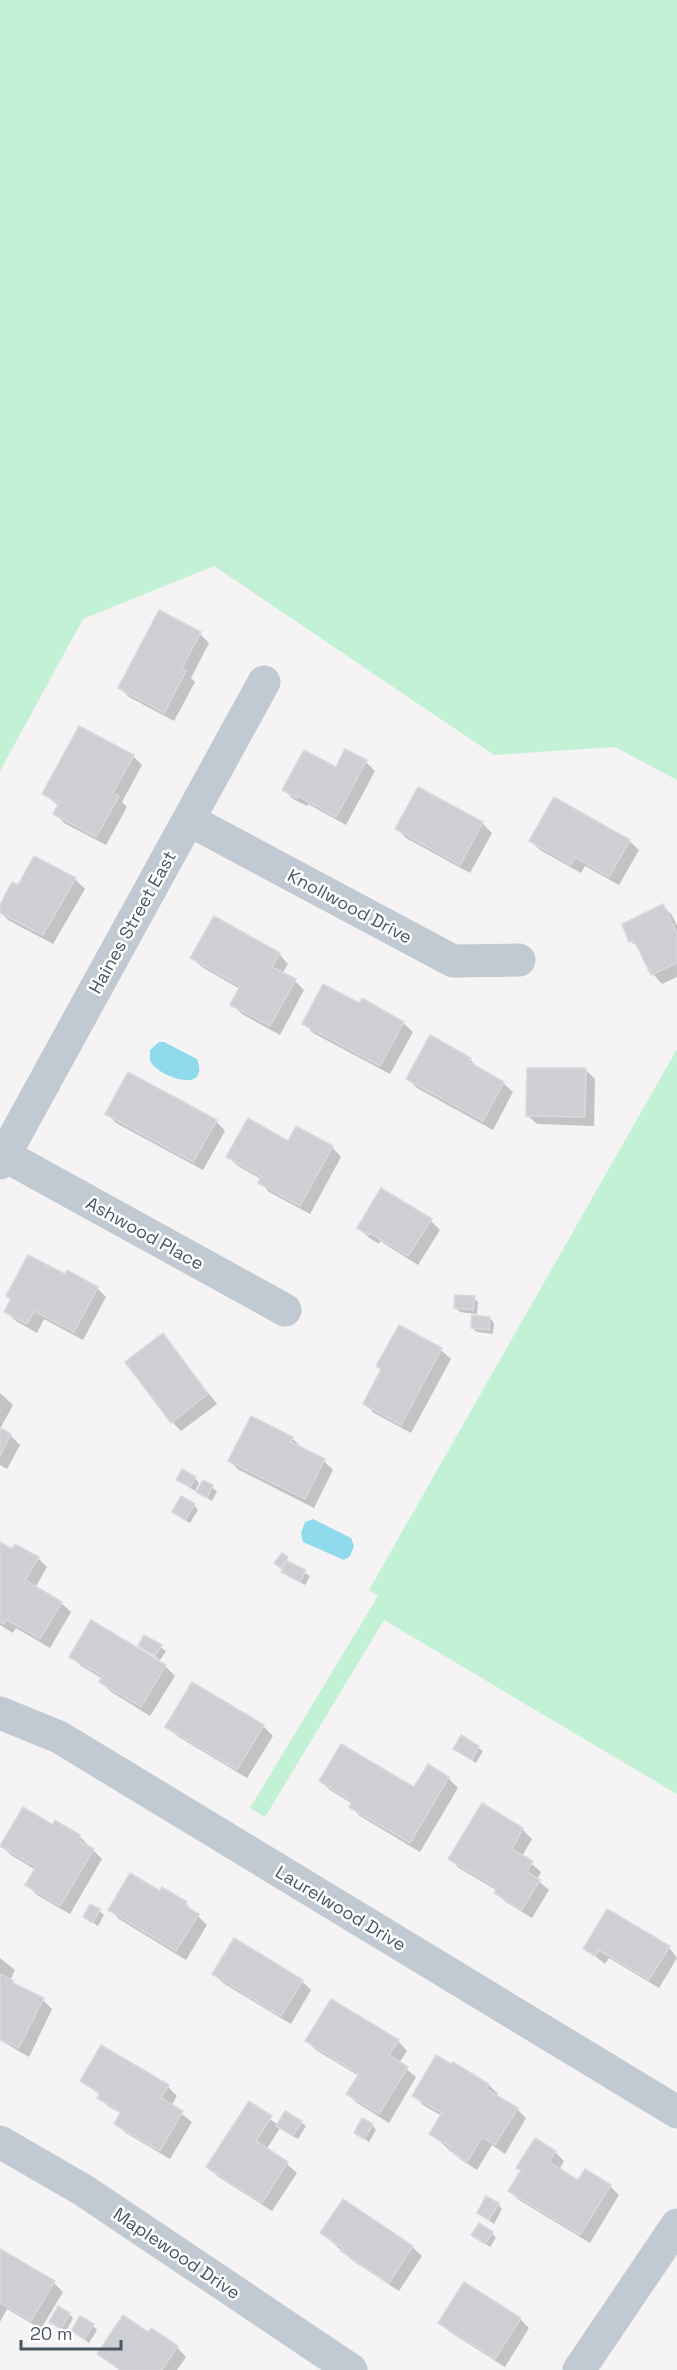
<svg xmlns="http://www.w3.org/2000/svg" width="677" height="2370" font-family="'Space Grotesk',sans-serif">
<rect width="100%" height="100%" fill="#f5f3f3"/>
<path fill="#c3f1d5" d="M0,0h677v780l-62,-33 -121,8 -280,-189 -131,53 -83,152z
M677,1049v745l-293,-174 -119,197 -15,-9 128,-212 -9,-6z"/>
<path fill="#90daee" d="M159,1042h5l33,17c13,35 -34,19 -45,5 -3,-4 -2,-9 -2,-14z
M313,1519l38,19 3,8 -4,10 -6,4 -41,-18 -2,-9 4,-11z"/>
<path fill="#0003" d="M200,634l9,9 -18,35 4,4 -21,39 -45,-24 -9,-9z
M346,751l20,11 9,9 -29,54 -38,-21 -1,2 -14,-7 -9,-9 52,-21z
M133,756l9,9 -20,37 5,5 -21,38 -42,-22 -9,-10 4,-7 -15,-12z
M482,823l10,10 -22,40 -64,-35 -9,-9z
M531,841h98l10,9 -20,35 -34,-19 -4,7 -41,-23z
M34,858l41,21 10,10 -32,55 -45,-24 -8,-8v-4l19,-21z
M663,906l9,9 5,11v51l-15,7 -9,-10 -12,-24 -10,-9z
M279,954l9,10 -6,10 13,7 9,9 -24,45 -38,-21 -10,-10 8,-15 -38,-22 -10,-9z
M304,1023h99l10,9 -23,42 -77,-41z
M470,1059l9,11 24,13 10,9 -20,38 -76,-42 -9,-9z
M586,1070l9,9 -1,47 -57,-2 -10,-9z
M107,1114l109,7 9,10 -22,39 -87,-47z
M289,1143l43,4 9,10 -31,57 -41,-22 -9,-10 1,-3 -23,-13 -10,-9z
M431,1221l9,9 -22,35 -38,-24 -1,3 -11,-7 -9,-9z
M66,1276l31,12 9,9 -23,43 -39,-21 -7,14 -21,-12 -10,-9 6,-12z
M474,1298l4,4 -1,12 -17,-2 -4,-4z
M490,1318l4,5 -1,11 -16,-2 -5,-4z
M399,1327l42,23 10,9 -40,74 -37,-20 -9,-9 17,-33 -4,-5z
M163,1335l54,69 -36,27 -9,-9z
M0,1393l13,12 -13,24z
M0,1430l11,6 9,9 -13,24 -7,-4z
M292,1438l10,10 22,13 9,9 -19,38 -75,-38 -10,-9z
M195,1478l4,5 -4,8 -17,-11z
M204,1482l13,9 -5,10 -14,-9z
M194,1505l4,5 -8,13 -12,-7z
M0,1543l13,8 25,7 9,9 -12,21 26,15 10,9 -21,36 -34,-20 -3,5 -13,-8z
M282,1555l9,9 19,12 -5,9 -22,-13 1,-2 -3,-3z
M92,1622l73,44 10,10 -25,40 -40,-25 -9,-9 2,-3 -22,-13 -10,-10z
M145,1637l21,14 -6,9 -20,-14z
M192,1684l71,42 10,10 -26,42 -70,-42 -10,-10z
M462,1737l21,14 -7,12 -21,-14z
M428,1766l20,12 10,10 -38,64 -60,-36 -9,-9 2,-3 -23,-14 -9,-9 93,8z
M482,1805l41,25 9,9 -10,17 19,16 -4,8 12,10 -17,28 -26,-16 -10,-9 2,-2 -39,-23 -9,-9z
M53,1827l26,9 23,23 -32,55 -33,-19 -10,-10 9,-15 -25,-15 -9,-9z
M186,1904l21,21 -21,35 -67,-41 -9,-9z
M99,1910l5,5 -6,11 -13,-9z
M669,1947l8,11 -18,30 -50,-30 -4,6 -20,-16z
M0,1958l15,12 -5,11 9,7 24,12 9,9 -23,48 -29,-17z
M214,1974l88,7 9,9 -20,34 -68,-41z
M307,2041h91l9,10 -8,12 17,14 -27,46 -32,-20 -9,-9 11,-18 -43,-26z
M453,2064l36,21 9,9 -2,3 21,12 9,9 -21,36 -13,-9 -15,25 -17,-11 -29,-25 11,-18 -19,-11 -9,-10z
M82,2081l86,6 9,9 -6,10 21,16 -22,37 -44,-26 -10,-9 6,-10 -13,-7 -10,-10 1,-2z
M249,2103l29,22 23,-3 5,4 -8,13 -18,-11 -14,22 21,14 10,9 -25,38 -55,-35 -9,-10z
M372,2125l4,5 -7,12 -14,-9z
M555,2152l9,9 -5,9 20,12 31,4 9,9 -29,48 -71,-43 -9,-9 12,-19 -4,-4z
M498,2204l4,5 -8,15 -16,-11z
M322,2233l90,14 10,9 -23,35 -47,-31z
M492,2233l4,5 -6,9 -12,-8z
M0,2251l54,32 9,9 -22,37 -34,-20 -7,13z
M69,2314l4,4 -7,14 -15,-10z
M520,2319l9,9 -24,39 -55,-35 -10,-9z
M93,2326l4,4 -8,13 -16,-12z
M177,2347l9,10 -9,13h-58l-20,-16z"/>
<path fill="#cdcfd5" stroke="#d7d9de" stroke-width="1.5" d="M159,610l42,22 -19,36 4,3 -22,42 -46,-25z
M79,726l55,29 -21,38 6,3 -23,41 -43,-23 6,-11 -17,-9z
M345,749l22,11 -31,57 -38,-21 -1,2 -15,-8 22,-40 32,17z
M418,787l65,35 -23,43 -65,-36z
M554,797l76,43 -21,37 -34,-20 -4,8 -42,-24z
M34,856l42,22 -33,57 -43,-22v-8l12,-23 6,3z
M663,904l14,29v30l-26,12 -17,-35 -5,2 -7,-18z
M214,916l66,37 -8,14 24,12 -26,47 -40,-21 10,-19 -50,-28z
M323,984l36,19 3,-5 42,24 -24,44 -78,-42z
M430,1035l41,23 -2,4 35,20 -21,39 -77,-42z
M527,1068h59l-1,49 -59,-1z
M128,1072l89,48 -24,42 -88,-48z
M248,1118l40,23 8,-15 37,20 -33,60 -42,-23 3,-7 -35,-19z
M381,1188l51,31 -24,37 -38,-23 -1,2 -12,-7z
M28,1255l37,19 2,-4 31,17 -24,45 -40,-21 -7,13 -23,-12 7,-13 -5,-3z
M455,1295l20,1 -2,14 -19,-2z
M472,1315l18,2 -1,13 -18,-2z
M399,1325l43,23 -41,77 -38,-21 18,-35 -5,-3z
M163,1333l45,61 -37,29 -46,-61z
M251,1416l42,21 -2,5 34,17 -20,40 -77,-38z
M0,1428l11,6 -11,22z
M182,1469l14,8 -6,10 -14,-7z
M203,1480l10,5 -6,13 -11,-6z
M181,1496l14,8 -10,16 -13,-8z
M0,1542l12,7 3,-5 24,13 -14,23 37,22 -22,37 -34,-20 -2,5 -4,-2z
M282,1553l6,4 -7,11 -7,-5z
M287,1561l19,9 -6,12 -19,-10z
M91,1620l75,45 -25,42 -42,-25 4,-6 -34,-19z
M144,1635l18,10 -7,11 -17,-10z
M192,1682l72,43 -27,45 -72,-43z
M461,1735l18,11 -7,14 -19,-11z
M341,1744l73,43 14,-23 21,13 -39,66 -61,-36 3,-6 -33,-20z
M482,1803l41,25 -11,21 21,12 -6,11 13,8 -18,30 -28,-17 3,-5 -49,-29z
M23,1807l30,18 2,-5 25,15 -2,5 16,9 -34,57 -35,-21 11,-18 -36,-21z
M130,1873l30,18 2,-4 25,15 -2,4 14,8 -23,37 -68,-41z
M90,1904l10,5 -7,14 -10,-6z
M607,1909l63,37 -21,34 -50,-30 -4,6 -12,-7z
M234,1938l69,42 -22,36 -69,-42z
M0,1974l14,7 -1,2 31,15 -25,50 -19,-9z
M331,1999l68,41 -10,15 19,12 -29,47 -33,-20 13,-20 -54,-33z
M101,2045l68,40 -8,13 22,13 -23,40 -46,-27 7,-12 -24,-14 3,-5 -20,-12z
M436,2055l15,9 2,-2 36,22 -3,5 32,19 -23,37 -13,-8 -15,25 -18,-12 2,-3 -22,-13 13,-21 -30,-17z
M249,2101l23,15 -16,25 32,21 -26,41 -56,-36z
M285,2111l17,10 -9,15 -17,-10z
M362,2118l11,6 -9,15 -10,-6z
M535,2138l21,13 -7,11 29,18 7,-11 26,16 -31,50 -72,-44 13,-21 -5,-2z
M486,2196l13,7 -10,17 -12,-7z
M343,2199l70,47 -24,37 -48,-32 2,-3 -23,-15z
M479,2223l14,9 -8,12 -14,-9z
M0,2249l55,32 -24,40 -31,-18z
M464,2282l57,36 -26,41 -57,-36z
M58,2306l12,7 -9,16 -12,-7z
M123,2315l25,17 3,-4 27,18 -16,24h-41l-24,-16z
M80,2316l14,8 -10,15 -13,-8z"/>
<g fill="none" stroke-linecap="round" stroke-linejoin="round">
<path stroke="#c1cad2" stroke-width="33" d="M189,820l264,141 66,-1
M4,1155l281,155
M0,1163l264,-481
M0,1713l59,24 618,375
M0,2142l83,48 268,180
M579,2370l98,-145"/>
</g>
<g text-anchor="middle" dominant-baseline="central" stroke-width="5" stroke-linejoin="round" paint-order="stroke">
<g font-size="18" fill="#4a5661" stroke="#fff">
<text transform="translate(350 906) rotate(28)">Knollwood Drive</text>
<text transform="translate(132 922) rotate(-61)">Haines Street East</text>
<text transform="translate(145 1233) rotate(29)">Ashwood Place</text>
<text transform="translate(341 1908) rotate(31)">Laurelwood Drive</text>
<text transform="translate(177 2253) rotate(34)">Maplewood Drive</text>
</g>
</g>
<path d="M21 2340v9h100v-9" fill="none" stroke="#4a5661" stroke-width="3"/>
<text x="30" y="2340" font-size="18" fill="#4a5661" stroke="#ffffff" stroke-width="4.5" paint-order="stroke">20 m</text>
</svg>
